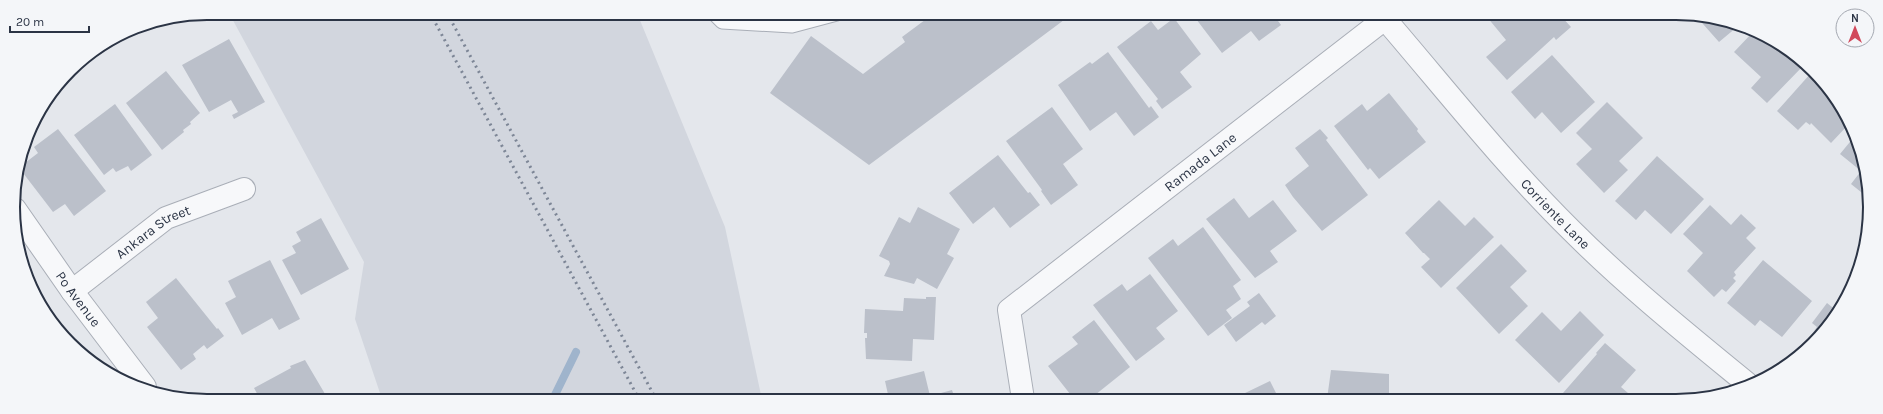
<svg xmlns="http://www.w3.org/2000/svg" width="1883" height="414" font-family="Karla,sans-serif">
<rect width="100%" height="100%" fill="#e4e7ec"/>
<path fill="#d2d6de" d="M229,13h408l88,214 36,168 2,4h-381l-27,-80 9,-57z"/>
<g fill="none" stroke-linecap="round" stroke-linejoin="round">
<path stroke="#9fb4cc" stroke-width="8" d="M553,399l23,-47"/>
</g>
<path fill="#bbc0ca" d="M933,14h10l2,2 3,-2h124l-203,151 -99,-72 41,-57 52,38 42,-32 -3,-5z
M1273,14l8,11 -22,16 -8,-10 -29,22 -29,-38z
M1290,14h15l-9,7z
M1490,14l70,1 11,12 -15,13 -2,-3 -47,43 -21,-23 20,-17 -19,-23z
M1695,15h7l35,12 -18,15z
M1174,18l27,36 -21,18 12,15 -30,22 -6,-8 2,-2 -41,-52 34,-26 7,9z
M1753,32l20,7 30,27 -36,37 -16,-15 10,-11 -27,-25z
M229,39l36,63 -31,17 -2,-4 6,-3 -7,-12 -22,12 -27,-47z
M1108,52l41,56 2,-2 8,11 -25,19 -18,-24 -26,19 -32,-46 32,-23 2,2z
M1552,55l43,47 -34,31 -19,-21 -7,7 -24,-27z
M166,71l34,42 -10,9 1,2 -8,6 1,2 -22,18 -36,-47z
M1811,73l19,16 18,36 -17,18 -20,-20 -1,2 -4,-3 -8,8 -21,-19z
M1389,93l29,36 -1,2 9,11 -47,37 -9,-11 -2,2 -34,-44 28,-22 5,7z
M1607,102l36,36 -24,23 9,9 -24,23 -28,-29 16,-15 -16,-16z
M115,104l37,51 -21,16 -3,-5 -12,6 -3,-4 -9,7 -30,-40z
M1052,107l31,42 -20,15 15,21 -27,20 -10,-14 1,-1 -36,-49z
M58,129l48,62 -32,25 -9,-12 -12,8 -33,-43 1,-3 17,-13 -4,-6z
M1320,129l8,9 -2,2 42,55 -46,36 -29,-34 -8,-12 24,-19 -14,-18z
M1854,137l9,20 3,39 -15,-12 10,-13 -21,-17z
M998,155l30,38 2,-1 10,13 -30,23 -16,-21 -21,17 -24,-31z
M1657,156l47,43 -33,35 -26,-24 -9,10 -21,-19z
M1234,198l15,20 24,-18 24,31 -27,20 8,11 -23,16 -49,-59z
M1439,200l26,26 9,-9 20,20 -53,51 -20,-21 9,-8 -6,-6h-1l-18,-20z
M1710,205l21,20 10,-11 15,14 -10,10 10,10 -22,24 2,3 -3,3 3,3 -10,11 -4,-3 -8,8 -27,-26 16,-18 -20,-19z
M918,207l42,22 -13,25 7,4 -17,31 -20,-11 -3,6 -30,-8 6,-12 -1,-3 -10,-5 20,-39 11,6z
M321,218l28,51 -48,26 -19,-35 14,-7 -4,-7 9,-5 -5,-9z
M1203,227l38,53 -8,6 8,13 -15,11 6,8 -24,18 -60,-78 25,-19 5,7z
M1501,244l26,27 -17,16 18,19 -29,28 -43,-46z
M270,260l30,59 -21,11 -7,-12 -30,17 -17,-32 11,-6 -8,-16z
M1763,260l49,41 -30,36 -22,-17 -5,6 -28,-23z
M1150,274l28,37 -22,17 9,11 -29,22 -43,-56 29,-21 5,7z
M176,278l41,51 1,-1 6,8 -17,13 -3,-4 -11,9 3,5 -15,11 -34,-43 11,-9 -12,-16z
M1259,293l17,23 -11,9 -3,-3 -26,20 -12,-17 26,-19 -3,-4z
M926,297h10l-2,43 -21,-1 -1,22 -46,-2 -1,-21h2v-5h-3l1,-24 38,2 1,-13 22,1z
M1827,303l10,8 -24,33 -22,16 8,-12 2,1 16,-22 -5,-4z
M1580,311l24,24 -45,48 -44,-43 27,-28 19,19z
M1094,320l36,47 -40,32h-16l-26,-33 30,-22 -6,-7z
M1605,343l31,27 -15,17 14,12h-65l-7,-6 34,-39 -1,-1z
M305,360l23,39h-68l-6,-11 37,-20 -1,-2z
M1331,370l58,4v25h-62z
M924,371l6,25 22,-6 3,9h-66l-4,-18z
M1270,381l9,18h-33l-3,-5z"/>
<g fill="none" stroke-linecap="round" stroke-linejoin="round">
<defs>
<path id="service" d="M714,14l8,8 70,4 45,-12"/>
<g id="minor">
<path id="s1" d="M1385,19c61,71 119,145 186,211 56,56 117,105 178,155"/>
<path id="s2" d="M15,209l57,82 73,96"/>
<path id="s3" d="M72,291l94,-73 78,-29"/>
<path id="s4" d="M1023,399l-14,-89 382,-296"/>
</g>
</defs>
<use href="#service" stroke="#a9aeb7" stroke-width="15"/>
<use href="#minor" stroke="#a9aeb7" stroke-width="24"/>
<use href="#service" stroke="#f7f8fa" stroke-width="13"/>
<use href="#minor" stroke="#f7f8fa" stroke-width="22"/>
<path stroke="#7d8696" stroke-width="3" stroke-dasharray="2 4" stroke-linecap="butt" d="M430,13l209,386
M447,13l209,386"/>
</g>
<g text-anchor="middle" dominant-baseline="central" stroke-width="3" stroke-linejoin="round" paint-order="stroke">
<g font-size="14" fill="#2b3445" stroke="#f4f6f9">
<text stroke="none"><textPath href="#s4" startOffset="332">Ramada Lane</textPath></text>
<text stroke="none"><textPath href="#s1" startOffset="259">Corriente Lane</textPath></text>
<text stroke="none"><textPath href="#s3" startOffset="101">Ankara Street</textPath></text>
<text stroke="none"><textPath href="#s2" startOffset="110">Po Avenue</textPath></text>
</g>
</g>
<path d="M0 0H1883V414H0ZM207 20H1676A187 187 0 0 1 1863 207V207A187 187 0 0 1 1676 394H207A187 187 0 0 1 20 207V207A187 187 0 0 1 207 20Z" fill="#f4f6f9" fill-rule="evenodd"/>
<path fill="none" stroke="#2b3445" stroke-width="2" d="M207 20H1676A187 187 0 0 1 1863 207V207A187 187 0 0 1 1676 394H207A187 187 0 0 1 20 207V207A187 187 0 0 1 207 20Z"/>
<g transform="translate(1855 28)"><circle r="19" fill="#f4f6f9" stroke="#a4a8b1"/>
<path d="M0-3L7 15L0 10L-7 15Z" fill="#d1495b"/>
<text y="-6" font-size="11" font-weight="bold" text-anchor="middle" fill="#2b3445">N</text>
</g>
<path d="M10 26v6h79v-6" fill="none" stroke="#2b3445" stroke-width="2"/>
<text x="16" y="26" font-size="12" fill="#2b3445" stroke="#f4f6f9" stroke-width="3" paint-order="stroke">20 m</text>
</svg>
